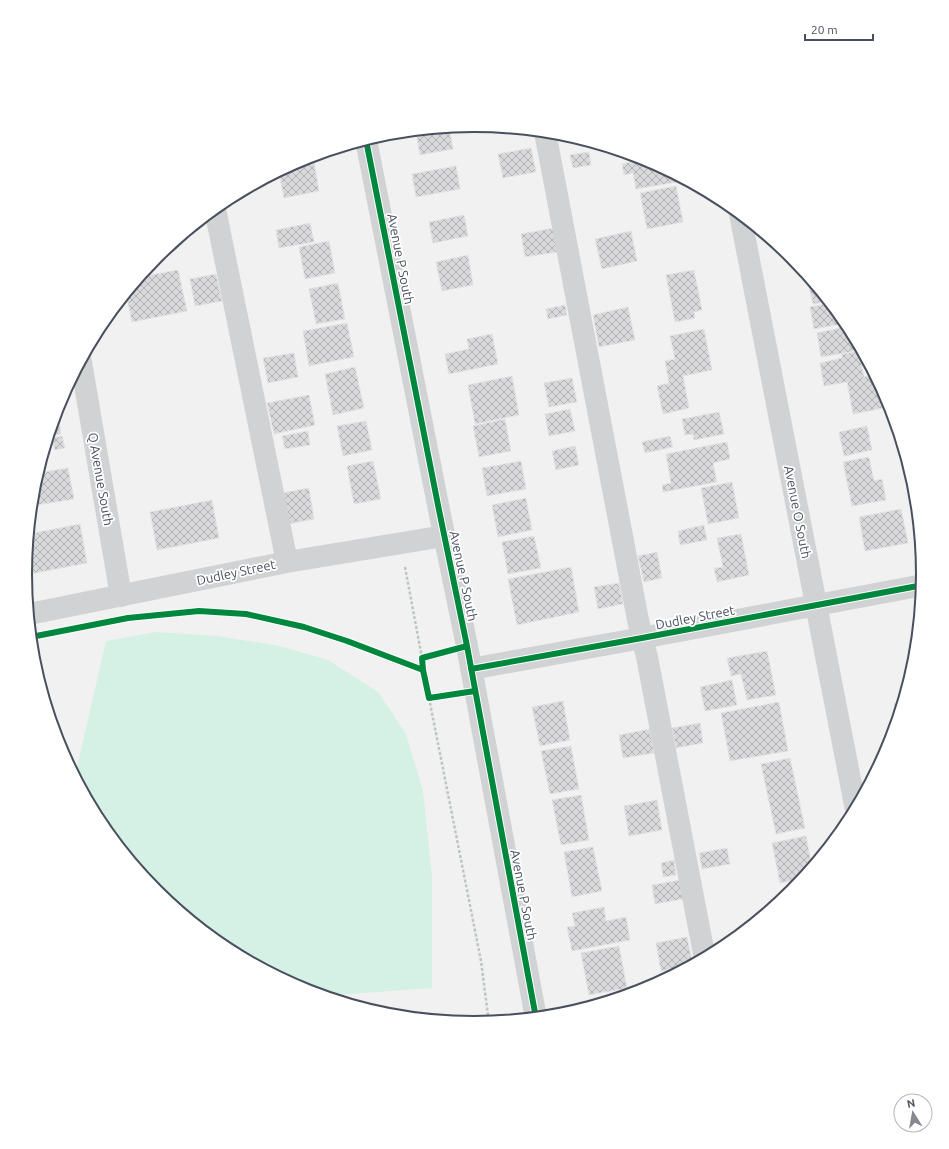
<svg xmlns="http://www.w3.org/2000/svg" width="949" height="1149" font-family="Ubuntu,sans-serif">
<defs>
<pattern id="building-cross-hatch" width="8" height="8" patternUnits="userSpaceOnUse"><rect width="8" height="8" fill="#d9d9db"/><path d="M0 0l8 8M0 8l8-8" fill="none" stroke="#b2b2b5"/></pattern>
</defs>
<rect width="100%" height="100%" fill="#f2f1f1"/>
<path fill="#d5f0e4" d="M156,632l62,4 62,10 48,14 50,32 28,42 17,57 9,85v112l-109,8 -21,-6 -77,-42 -69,-56 -55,-68 -26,-48 31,-135z"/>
<path fill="url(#building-cross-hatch)" stroke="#e3e3e4" d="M449,128l4,21 -33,6 -4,-24z
M531,148l5,24 -33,6 -5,-24z
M589,152l2,13 -18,3 -3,-13z
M313,156l6,35 -35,7 -5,-26 24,-13z
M647,159l28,16 2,7 -41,7 -3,-16 -9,2 -2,-11z
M456,166l4,23 -44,8 -4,-23z
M676,186l7,36 -36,7 -7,-36z
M464,215l4,21 -35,7 -4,-21z
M310,223l4,19 -35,6 -3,-18z
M554,228l4,24 -33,5 -4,-23z
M631,231l6,30 -35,8 -7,-30z
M329,241l6,32 -30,6 -6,-32z
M468,255l5,30 -31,6 -6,-29z
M178,270l9,41 -55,11 -6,-29 14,-16z
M694,270l8,40 -8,2 1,6 -20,4 -9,-47z
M216,274l6,27 -27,5 -5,-27z
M338,283l7,36 -29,5 -7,-35z
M815,285l13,16 -15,3 -4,-18z
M830,303l17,20 -33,6 -4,-22z
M565,305l2,10 -19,4 -2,-10z
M628,307l7,33 -36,7 -6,-32z
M347,323l7,34 -45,9 -6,-35z
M849,326l12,24 -40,7 -4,-24z
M704,329l8,41 -29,6 6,32 -26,6 -6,-28 12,-3 -4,-22 10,-2 -5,-23z
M492,334l6,30 -49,10 -4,-20 24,-5 -2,-10z
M859,351l5,26 9,-2 1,6h4l9,16 2,10 -36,7 -6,-32 -23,4 -4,-23 22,-5v-4z
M294,353l4,24 -30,6 -5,-25z
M355,367l9,41 -31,7 -8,-41z
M512,376l7,39 -44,9 -7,-39z
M572,378l5,24 -28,5 -5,-24z
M309,395l6,30 -41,9 -7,-31z
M570,409l5,22 -26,5 -4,-22z
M57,410l4,24 -10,2 2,9 -7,1z
M719,412l5,22 -30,6 -1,-6 -8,1 -3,-16z
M505,419l6,32 -32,6 -6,-31z
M366,421l6,29 -29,6 -6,-30z
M867,426l5,24 -28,6 -5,-24z
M308,431l2,14 -25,4 -3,-13z
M62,436l3,12 -10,2 -3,-12z
M670,436l3,11 -28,6 -3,-11z
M727,442l3,17 -17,4 4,19 -54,10 -1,-7 9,-2 -5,-29z
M575,446l4,19 -23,5 -4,-19z
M869,457l5,24 8,-2 4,21 -34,6 -9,-44z
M373,461l8,38 -27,5 -7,-38z
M521,461l5,28 -39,7 -5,-28z
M68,468l6,31 -37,6 -3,-19 4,-13z
M732,482l7,36 -31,6 -7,-36z
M309,488l5,31 -26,5 -6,-31z
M526,498l6,32 -34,7 -6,-32z
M212,500l7,38 -62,12 -7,-38z
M901,509l7,34 -43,8 -6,-34z
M80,524l7,39 -62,12 4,-41z
M704,525l3,15 -27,5 -2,-14z
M741,534l8,41 -32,7 -3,-14 9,-1 -6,-29z
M534,536l7,32 -33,6 -6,-32z
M657,552l5,26 -18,4 -6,-26z
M571,567l8,45 -62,13 -9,-46z
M619,583l4,21 -25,5 -4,-22z
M767,651l9,44 -29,5 -6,-26 -10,2 -4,-18z
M732,680l5,25 -32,6 -5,-24z
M563,701l7,39 -30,6 -8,-39z
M779,702l9,49 -58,10 -9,-48z
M903,702l-6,20 -3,-18z
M700,723l3,20 -27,5 -4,-20z
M650,729l4,24 -31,5 -4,-23z
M571,746l8,43 -29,5 -9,-43z
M790,758l15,70 -29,6 -15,-70z
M581,795l8,45 -28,5 -9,-45z
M657,800l5,30 -33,6 -5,-30z
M806,836l6,32 -8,10 -24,5 -8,-40z
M593,847l9,44 -30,6 -8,-45z
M727,848l3,16 -28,5 -3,-16z
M674,860l2,15 -13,2 -2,-14z
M680,880l3,19 -28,5 -3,-19z
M794,891l-2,2 -6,5 -1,-6z
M604,907l2,14 20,-4 4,23 -58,11 -5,-24 8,-1 -3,-13z
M687,937l6,28 -32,6 -5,-28z
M619,946l8,42 -38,7 -8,-42z"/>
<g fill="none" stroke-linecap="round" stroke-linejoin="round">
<path stroke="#bcc6c5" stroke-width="2.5" stroke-dasharray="3 2" stroke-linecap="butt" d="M405,567l17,91
M429,698l52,263 8,62"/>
<path stroke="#d0d2d4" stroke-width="22" d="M545,132l93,488 9,37 58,302
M366,140l73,370 28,136 69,372
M215,209l72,353
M740,214l116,596
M81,362l40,234
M29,614l258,-52 157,-26
M471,669l171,-31 281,-53"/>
<defs>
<path id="cycleway" d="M366,140l73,370 28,136 69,372
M31,637l97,-19 71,-7 47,3 58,13 43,14 76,29 -1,-12 45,-12
M471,669l171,-31 281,-53
M423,670l6,28 46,-7"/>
</defs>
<use href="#cycleway" stroke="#fff" stroke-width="8"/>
<use href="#cycleway" stroke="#00873e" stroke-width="6"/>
</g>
<g text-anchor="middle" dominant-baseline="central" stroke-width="3.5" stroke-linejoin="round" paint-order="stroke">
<g font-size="13" fill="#48505e" stroke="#fff">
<text transform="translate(401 259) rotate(79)">Avenue P South</text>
<text transform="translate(101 479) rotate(80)">Q Avenue South</text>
<text transform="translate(798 512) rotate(79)">Avenue O South</text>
<text transform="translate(236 572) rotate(-12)">Dudley Street</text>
<text transform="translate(464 576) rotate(78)">Avenue P South</text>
<text transform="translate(695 617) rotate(-11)">Dudley Street</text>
<text transform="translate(524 895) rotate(79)">Avenue P South</text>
</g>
</g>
<path d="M0 0H949V1149H0ZM32 574a442 442 0 1 1 884 0a442 442 0 1 1-884 0Z" fill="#fff" fill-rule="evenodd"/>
<path fill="none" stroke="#48505e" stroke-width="2" d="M32 574a442 442 0 1 1 884 0a442 442 0 1 1-884 0Z"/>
<g transform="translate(913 1113) rotate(349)"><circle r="19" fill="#ffffff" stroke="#b6b9bf"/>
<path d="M0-3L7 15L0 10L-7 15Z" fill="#848891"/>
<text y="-6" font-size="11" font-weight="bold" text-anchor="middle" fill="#48505e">N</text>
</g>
<path d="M805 34v6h68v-6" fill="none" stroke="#48505e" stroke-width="2"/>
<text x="811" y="34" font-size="12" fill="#48505e" stroke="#ffffff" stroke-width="3" paint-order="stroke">20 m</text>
</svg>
